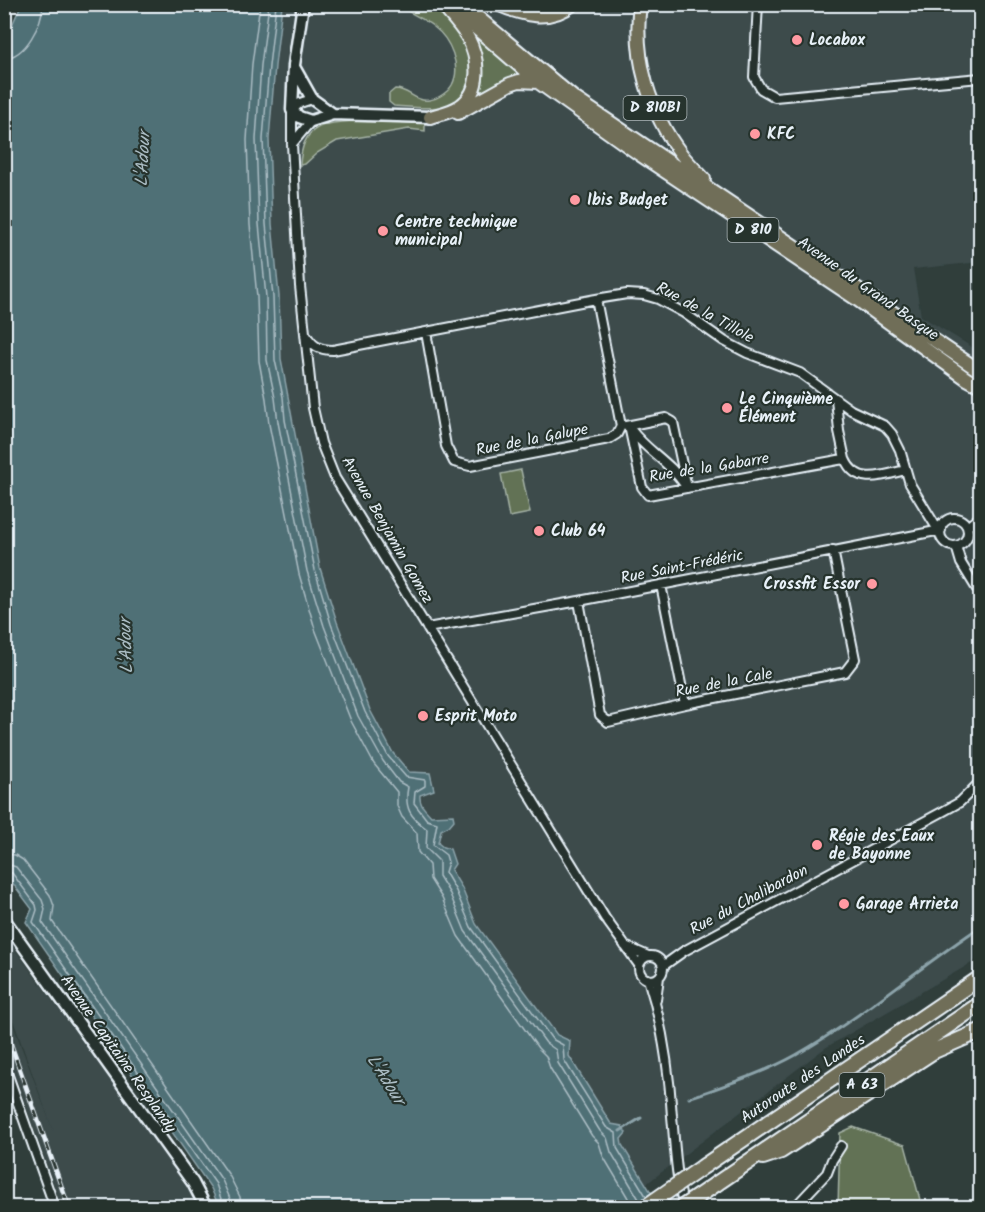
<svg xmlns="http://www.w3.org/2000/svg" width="985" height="1212" font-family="Kalam,sans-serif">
<rect width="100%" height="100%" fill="#303e3b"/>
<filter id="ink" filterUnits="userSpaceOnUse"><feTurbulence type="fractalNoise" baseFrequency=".0167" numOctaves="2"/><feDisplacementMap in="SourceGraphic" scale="12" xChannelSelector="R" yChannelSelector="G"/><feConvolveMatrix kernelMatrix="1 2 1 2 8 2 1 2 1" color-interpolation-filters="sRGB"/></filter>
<g filter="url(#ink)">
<path fill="#3c4b4c" d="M282,5h698v257l-67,7 8,47 59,36v606l-155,90 -179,136 -77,-128 1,-15 -13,-6 -81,-111 -14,-36 -11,-18 -8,-23 -5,-4 3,-13 8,-4 5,-6 -1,-5 -22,1 -9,-10 -3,-5 1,-6 -11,-23 -16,-19 -23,-43 -33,-88 -17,-54 -39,-209 -2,-63 -7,-72 -3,-85 6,-73z
M6,937l170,234 22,36h-136l-57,-161v-42l49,129 -49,-135 -1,-60z"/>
<path fill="#627254" stroke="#a5b2a6" stroke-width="1.5" d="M398,5c10,0 27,-4 37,1 7,3 7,8 11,13 3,4 8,6 10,10 12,19 24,57 2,73 -13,9 -48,5 -64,4l-5,-4v-8l6,-5c14,0 20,13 34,11 9,-1 19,-8 23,-15 10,-19 -2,-46 -18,-58 -11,-9 -25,-14 -36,-22z
M472,34l49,42 -44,23z
M356,121l69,2v8l-16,-2 -72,12 -20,12 -12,11 -5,1c2,-40 22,-42 56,-44z
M521,470l9,43 -21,4 -8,-43z
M853,1127l52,18 17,62 -84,1 2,-75z"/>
<path fill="#4f6f76" stroke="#8ca3aa" stroke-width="1.5" d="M21,5h261l-7,61 -6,73 3,85 7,72 2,63 39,209 17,54 33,88 23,43 16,19 21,1 4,17 -14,5c-1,10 5,14 11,21l22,-1 1,5 -5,6 -8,4 -3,13 5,4 7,2 5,15 -4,6 11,18 14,36 81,111 13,6 -1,15 42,68 11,2 4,7 -5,6 1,6 38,62h-441l-8,-19 -185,-266 6,-13 -27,-36v-832z"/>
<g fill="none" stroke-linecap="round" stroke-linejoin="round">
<path stroke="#abbdc4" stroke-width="1.5" d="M260,4l-8,60 -5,76 3,85 7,72 2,64 7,38 3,25 30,150 16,55 36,92 23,43 23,28v14l5,11 15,16 1,19 11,13 1,14 12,19 16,38 80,112 8,8 4,12 42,68 7,7 4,13 31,52
M269,4l-8,61 -5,74 3,85 7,73 1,63 8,38 3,24 29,149 17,55 34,90 25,45 16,21 9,5c-4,21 2,30 19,42l-1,19 13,13v15l11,18 15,37 81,112 10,7 2,13 42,68 7,7 4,14 29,49
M276,4l-7,62 -6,73 3,85 7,73 2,63 8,37 2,23 30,150 16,54 34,88 23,44 18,21 19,3v6l-10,6 -1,11 13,17 10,3 -4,22 13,10 2,7 -3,10 11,19 15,36 81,112 11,6 1,15 42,67 10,6 1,15 29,48
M4,58c22,-1 38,-34 39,-54
M4,854l11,1 8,5 27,35 4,11 -2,15 177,254 11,22 1,11
M4,863l12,4 26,33 3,9 -3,13 180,258 9,21 1,7
M4,870l8,3 24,32 1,5 -4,12 183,262 8,24"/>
<path stroke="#8ca3aa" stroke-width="3" d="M689,1098c36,-13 73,-24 107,-43 65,-37 122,-87 184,-128
M620,1131l21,-13"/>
<defs>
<path id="street" d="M758,4l-4,73 7,12 14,8 205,-19
M312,99l-12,4 -8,7v34l8,142 13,122 8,35 14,35 26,42 244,398 34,47
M292,144l19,-23
M596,299l25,127
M426,332l20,114 8,16 16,4 139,-27 8,-5 4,-8
M305,333c7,13 14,17 28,17l263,-51 31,-5 17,1 14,4 26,14 40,28 23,12 53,20 51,37 34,16 7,8 8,16 10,34 25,41 6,3
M836,399l3,32 6,28
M626,426l40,-8 7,4 14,66
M629,426l13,61 6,8 190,-35 7,-1c11,27 37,17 60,11
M632,431c15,20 39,32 52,53
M940 532a14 14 0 1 1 28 0a14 14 0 1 1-28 0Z
M967,527l13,-10
M956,546l5,17 19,31
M661,585l24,119
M579,601l21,114 8,7 77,-18 160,-32 10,-13 -22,-109
M427,628l152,-27 362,-71
M625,946l23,10
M639 968a12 12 0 1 1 24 0a12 12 0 1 1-24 0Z
M663,966l21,-15 258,-139 18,-10 20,-20
M648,979c14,43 21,91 24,137 3,31 4,61 12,92
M656,1000l3,-23
M4,1064l51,144
M794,1208l33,-35 5,-13 9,-14"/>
<path id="secondary" d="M303,4l-9,61 -2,45 7,7 12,4 22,-7 97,3
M4,7l1,-3
M294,67l18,32 21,15
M4,919l189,264 13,25"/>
<path id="primary" d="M448,4l90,78 101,72 216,144 112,81 13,7
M462,4l112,94 406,273
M497,4c25,11 52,19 76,0
M640,4c-7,54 9,108 42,151 6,8 15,16 22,24
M458,113l52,-29 9,-3 19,1
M430,117c10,-3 22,-5 30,-11 22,-15 19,-47 8,-68 -6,-10 -13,-18 -20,-26"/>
<path id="highway" d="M763,1157l18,-6 153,-100 46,-20
M704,1166l276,-188
M716,1184l264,-180"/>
</defs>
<use href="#street" stroke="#e8f1f8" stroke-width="12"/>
<use href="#secondary" stroke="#e8f1f8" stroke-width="15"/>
<use href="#primary" stroke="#e8f1f8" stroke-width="16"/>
<use href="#highway" stroke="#e8f1f8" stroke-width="18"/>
<use href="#street" stroke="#26332d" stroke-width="8"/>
<use href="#secondary" stroke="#26332d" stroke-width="10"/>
<use href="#primary" stroke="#706e59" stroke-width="12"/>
<use href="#highway" stroke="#706e59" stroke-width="14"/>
<defs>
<path id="rail" d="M4,1025l65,183"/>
</defs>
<use href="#rail" stroke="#e8f1f8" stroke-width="5"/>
<use href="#rail" stroke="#26332d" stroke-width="3" stroke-dasharray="9" stroke-linecap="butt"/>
<defs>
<path id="highway-bridge" d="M644,1208l60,-42
M681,1208l35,-24"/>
</defs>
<use href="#highway-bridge" stroke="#e8f1f8" stroke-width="18" stroke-linecap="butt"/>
<use href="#highway-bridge" stroke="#706e59" stroke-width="14"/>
</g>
</g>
<g fill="#ff9aa2" stroke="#26332d" stroke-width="2">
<circle cx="797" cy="40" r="6"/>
<circle cx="755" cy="134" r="6"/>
<circle cx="575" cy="200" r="6"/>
<circle cx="383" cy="231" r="6"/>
<circle cx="727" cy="408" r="6"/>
<circle cx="539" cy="531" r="6"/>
<circle cx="872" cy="584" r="6"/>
<circle cx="423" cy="716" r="6"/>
<circle cx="817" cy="845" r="6"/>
<circle cx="844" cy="904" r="6"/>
</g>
<g text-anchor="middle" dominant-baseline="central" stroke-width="4.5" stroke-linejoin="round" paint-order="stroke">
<g fill="#26332d" stroke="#aeb8bb" stroke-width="1.5">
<rect x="623.5" y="96" width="63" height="24" rx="4.5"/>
<rect x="727.5" y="218" width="51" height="24" rx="4.5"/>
<rect x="839.5" y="1073" width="45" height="24" rx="4.5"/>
</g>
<g font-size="15" font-weight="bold" fill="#e8f1f8">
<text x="655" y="108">D 810B1</text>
<text x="753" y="230">D 810</text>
<text x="862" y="1085">A 63</text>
</g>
<g font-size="16" font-weight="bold" fill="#e8f1f8" stroke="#26332d" text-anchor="start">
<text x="809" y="40">Locabox</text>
<text x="767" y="134">KFC</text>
<text x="587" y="200">Ibis Budget</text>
<text x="395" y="222">Centre technique<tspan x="395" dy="18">municipal</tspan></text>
<text x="739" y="399">Le Cinquième<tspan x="739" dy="18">Élément</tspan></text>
<text x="551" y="531">Club 64</text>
<text x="860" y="584" text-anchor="end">Crossfit Essor</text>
<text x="435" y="716">Esprit Moto</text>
<text x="829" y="836">Régie des Eaux<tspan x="829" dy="18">de Bayonne</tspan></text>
<text x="856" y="904">Garage Arrieta</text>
</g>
<g font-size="16" fill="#e8f1f8" stroke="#26332d">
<text transform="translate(868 289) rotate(35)">Avenue du Grand Basque</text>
<text transform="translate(705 313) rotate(29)">Rue de la Tillole</text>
<text transform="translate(532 440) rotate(-11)">Rue de la Galupe</text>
<text transform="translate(709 468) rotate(-9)">Rue de la Gabarre</text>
<text transform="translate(387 530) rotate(60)">Avenue Benjamin Gomez</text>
<text transform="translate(682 567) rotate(-11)">Rue Saint-Frédéric</text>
<text transform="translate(724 683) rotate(-11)">Rue de la Cale</text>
<text transform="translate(749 900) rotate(-28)">Rue du Chalibardon</text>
<text transform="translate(118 1054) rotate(55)">Avenue Capitaine Resplandy</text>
<text transform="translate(803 1079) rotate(-34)">Autoroute des Landes</text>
</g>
<g font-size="18" font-style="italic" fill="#abbdc4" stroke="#26332d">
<text transform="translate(144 159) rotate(-87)">L'Adour</text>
<text transform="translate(127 646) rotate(-92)">L'Adour</text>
<text transform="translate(385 1080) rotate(58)">L'Adour</text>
</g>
</g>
<rect width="985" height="1212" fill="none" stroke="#26332d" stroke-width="24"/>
<rect x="12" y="12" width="961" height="1188" fill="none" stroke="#e8f1f8" stroke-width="2" filter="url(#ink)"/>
</svg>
